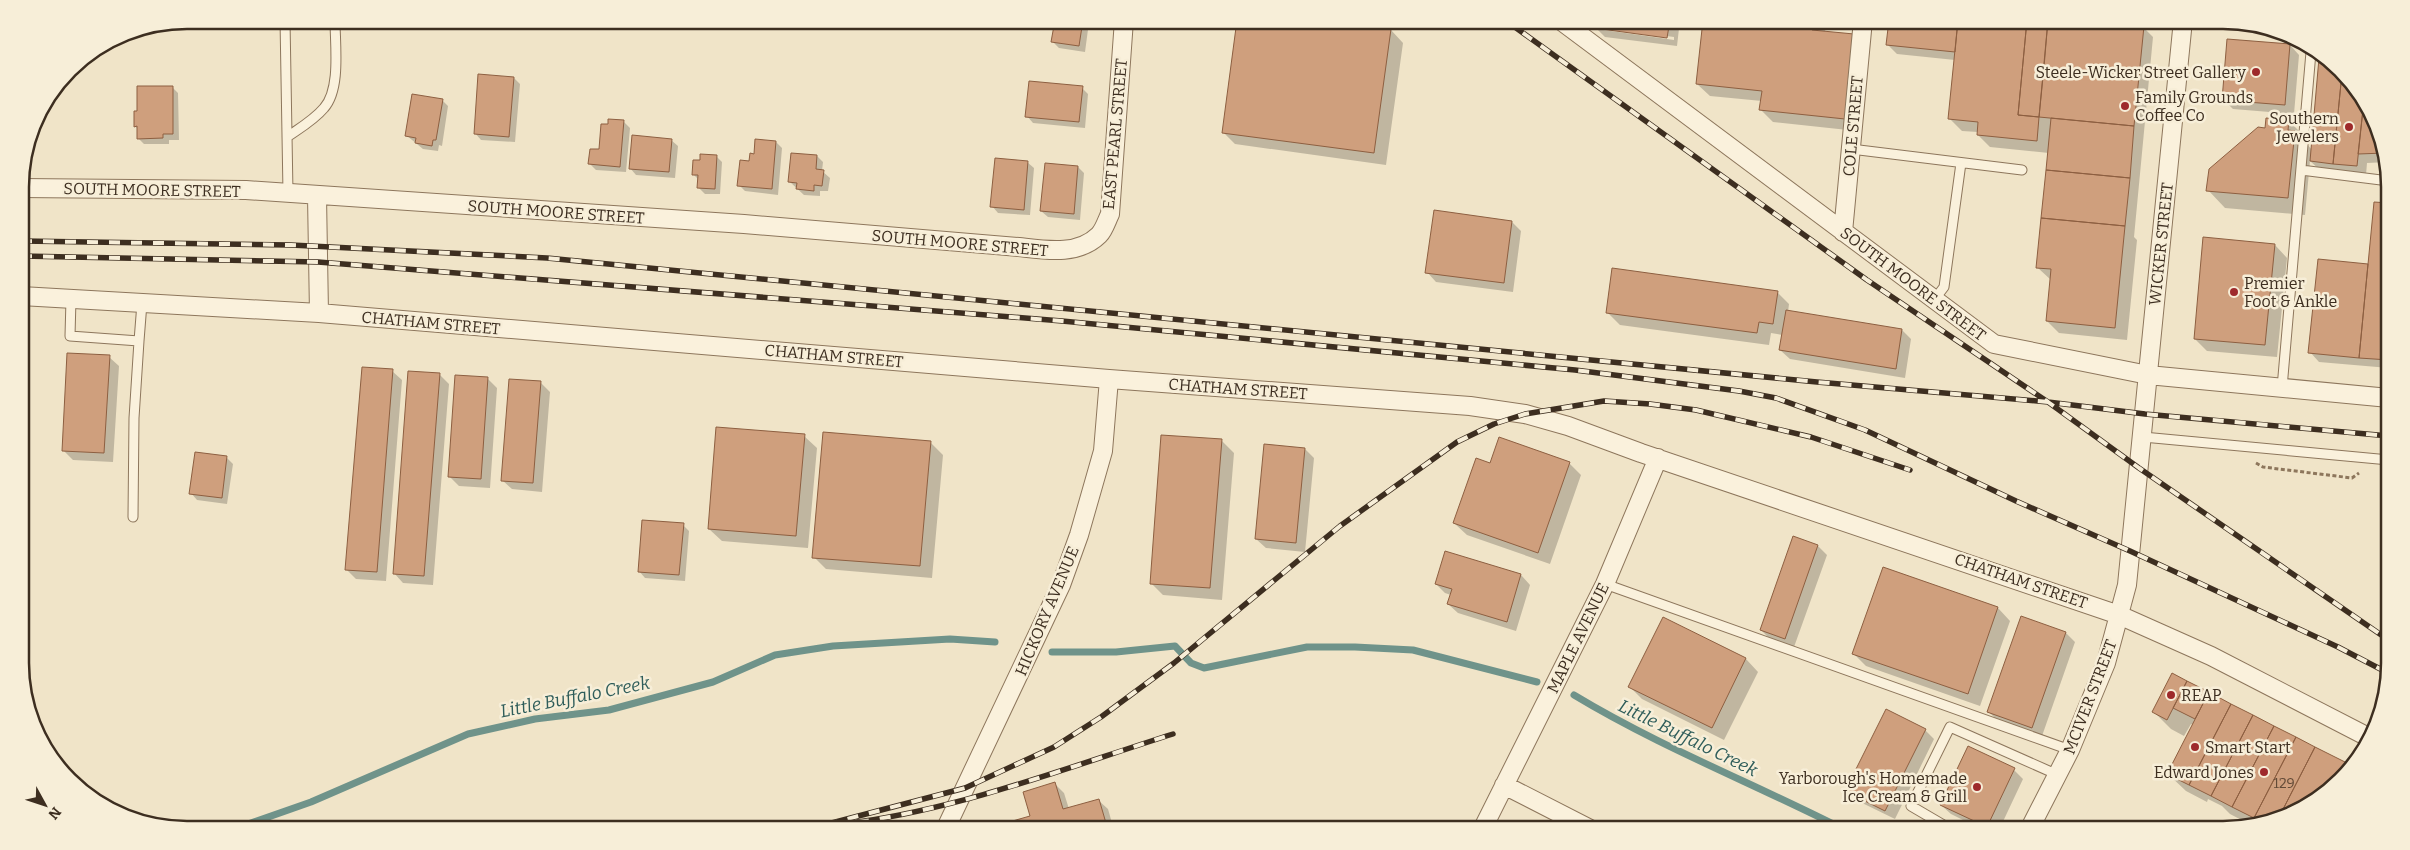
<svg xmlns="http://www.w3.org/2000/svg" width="2410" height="850" font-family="Bitter,serif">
<rect width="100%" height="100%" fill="#f0e4c8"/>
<path fill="#0003" fill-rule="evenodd" d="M1056,20h31l2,2 -4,30 -26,-4 -6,-6z
M1238,20h78l75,10 12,13 -17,122 -151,-21 -12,-12z
M1596,20h84l-3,26 -72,-9 -10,-10zM1604,28l70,9v3l-70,-10z
M1704,20h122l-1,13 32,98 -84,-9 -12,-12 1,-9 -52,-5 -13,-12z
M1890,20h174l80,8 9,9 -19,200 3,3 -10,100 -68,-7 -12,-12 4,-41 -13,-12 11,-115 -59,-6 -12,-12v-3l-16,-1 -13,-13 6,-58 -58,-6 -9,-9z
M2290,45l9,10 -5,59 -61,-5 -10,-10z
M2321,58l28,19 24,37 15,48 -21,1 -1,12 -46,-5 -10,-9 -5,54 -80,-7 -17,-18 58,-61 23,-8 17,17v5l6,7z
M514,78l6,6 -5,58 -34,-2 -6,-7z
M172,87l6,6 1,47h-10v4h-25l-6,-6v-9l-3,-3z
M1082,88l6,6 -3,34 -52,-5 -6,-7z
M442,100l6,6 -6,40 -3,-1 -1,6 -15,-2 -17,-14z
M624,122l6,6 -4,44 -30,-2 -6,-6z
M671,140l7,6 -3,32 -39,-3 -6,-7z
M776,142l6,6 -4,47 -33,-4 -6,-6 11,-23 5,-7z
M716,156l6,6 -2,32h-15l-7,-7 1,-7 -6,-6 8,-13z
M817,156l6,6 -1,9 8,7 -2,13h-8v5l-16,-1 -14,-13z
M1027,162l7,6 -4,47 -32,-2 -6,-7z
M1078,167l6,6 -4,47 -32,-3 -7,-6z
M2389,204v164l-70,-6 -9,-10 9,-92 50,5z
M1512,222l9,9 -8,61 -77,-10 -9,-10z
M2275,245l12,13 -10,99 -70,-6 -12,-12z
M1777,292l12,12 -1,8 114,18 9,9 -6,39 -115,-19 -10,-9 3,-15 -12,-2 -2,12 -149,-20 -13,-13z
M109,357l10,9 -6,96 -40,-2 -9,-9z
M392,371l10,9 -16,201 -30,-2 -9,-9z
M439,374l10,10 -16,201 -30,-2 -9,-10z
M487,378l10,10 -7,100 -31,-2 -10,-10z
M540,382l10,10 -8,100 -30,-3 -10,-9z
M22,415l5,6 -4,67h-1z
M804,436l13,12 -9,100 -86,-7 -13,-12z
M1221,440l13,13 -12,147 -59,-5 -12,-12z
M930,442l13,13 -11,123 -106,-9 -12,-12z
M1305,449l9,9 -9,94 -39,-4 -10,-9z
M227,458l6,6 -6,40 -30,-4 -6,-7z
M1569,463l12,12 -31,89 -83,-29 -13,-12 36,-59z
M683,525l6,6 -4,50 -40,-3 -6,-7z
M1818,546l9,9 -33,92 -24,-8 -9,-9z
M1884,568l114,40 12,13 -30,85 -114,-40 -12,-12z
M1521,575l9,10 -14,46 -58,-18 -10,-9 3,-9 -6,-2 -9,-9z
M1663,619l83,40 12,13 -34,68 -82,-41 -12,-12z
M2066,633l9,9 -33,94 -44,-15 -10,-10z
M2172,675l181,92 -29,29 -47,25 -24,5 -23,-12 -8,-8 -14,-7 -1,3 -21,-11 -18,-17 25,-49 -2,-1 -7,12 -13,-7 -17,-17z
M1925,730l9,9 -39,80 -39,-19 -9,-9z
M2014,770l9,9 -24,51h-16l-32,-16 -10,-9z
M1055,784l9,9 5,16 29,-9 10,9 6,21h-101l19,-14z"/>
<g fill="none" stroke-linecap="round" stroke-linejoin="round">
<path stroke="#6f938a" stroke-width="7" d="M1052,652h64l59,-6 16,17 13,5 103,-21h48l58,3 124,32
M1574,695c86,52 181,89 271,135
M231,830l80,-28 157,-68 67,-15 74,-9 104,-28 62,-27 58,-9 117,-7 45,3"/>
</g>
<path fill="#cf9f7d" stroke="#8d5f41" d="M1055,20h28l-4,26 -28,-4z
M1237,20h88l66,9 -17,124 -152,-20z
M1595,20h75l-3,18 -73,-10z
M1703,20h110l-1,10 42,4 -9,85 -86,-9 3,-19 -66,-7z
M1889,20h69l-3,32 -69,-7z
M1958,20h69l-9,95 21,2 -2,24 -60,-6 1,-13 -30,-3z
M2027,20h21l-9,97 -21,-2z
M2048,20h29l67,6 -5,50 -95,-9z
M2227,39l63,5 -5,61 -63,-5z
M2319,58l23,15 -9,91 -23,-3z
M2044,67l95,9 -5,50 -95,-9z
M2342,73l7,4 15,23 -7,66 -24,-2z
M478,74l36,3 -5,60 -35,-3z
M1029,81l54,5 -4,36 -54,-5z
M137,86h36v48h-10v4l-26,1v-13l-3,1v-16h3z
M412,94l31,5 -7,41h-3l-1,6 -17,-3 1,-5 -11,-2z
M2364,100l9,14 12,39 -27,1z
M2051,118l83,8 -4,52 -84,-8z
M2266,118l23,2 -1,10 7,1 -7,67 -82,-7 3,-22 49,-42 7,1z
M608,119l16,1 -4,47 -32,-3 2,-15h9l2,-25h7z
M632,135l40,4 -3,33 -40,-3z
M755,139l21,2 -4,48 -35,-3 3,-26 9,1 1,-8 4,1z
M791,153l26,2 -1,14 8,1 -2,16 -8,-1v6l-18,-2 1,-6 -9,-1z
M700,154l17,1 -2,34 -18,-1 1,-13h-6l1,-15h7z
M995,158l33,3 -4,49 -34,-3z
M1045,163l33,3 -4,48 -34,-3z
M2046,170l84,8 -5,48 -84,-8z
M2374,202l15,1v157l-30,-2z
M1434,210l78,11 -8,62 -79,-10z
M2041,218l84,8 -10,102 -69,-7 5,-52 -15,-1z
M2203,237l72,7 -10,101 -71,-6z
M2318,259l50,5 -9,94 -51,-5z
M1612,268l166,23 -5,33 -14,-2 -2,11 -151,-20z
M1786,310l116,19 -6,40 -117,-19z
M67,353l43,2 -6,98 -42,-2z
M362,367l31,2 -16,203 -32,-2z
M408,371l32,2 -16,203 -31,-2z
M455,375l33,2 -7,102 -33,-2z
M509,379l32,2 -8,102 -32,-2z
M716,427l89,7 -9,102 -88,-7z
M823,432l108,9 -11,125 -108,-8z
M1161,435l61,4 -12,149 -60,-4z
M1499,437l71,25 -32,91 -85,-30 23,-65 14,5z
M1264,444l41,4 -9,95 -41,-4z
M195,452l32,4 -5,42 -33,-4z
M642,520l42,3 -5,52 -41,-3z
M1793,536l25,9 -33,94 -25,-9z
M1445,551l76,23 -14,48 -60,-18 5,-15 -17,-5z
M1883,567l115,40 -30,87 -116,-40z
M2021,616l45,16 -34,96 -45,-16z
M1663,617l83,41 -34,70 -84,-41z
M2172,673l15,8 -20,39 -15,-8z
M2187,681l22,11 -14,27 -22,-11z
M2209,692l22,12 -42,81 -22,-11z
M2231,704l22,11 -42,81 -22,-11z
M1886,709l40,20 -41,82 -40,-20z
M2253,715l21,11 -42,81 -21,-11z
M2274,726l22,11 -42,81 -22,-11z
M2296,737l19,10 -38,74 -13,3 -10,-6z
M1968,746l47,22 -28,59 -47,-22z
M2315,747l38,19 -29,30 -47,25z
M1055,782l8,27 36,-10 9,31h-96l-3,-8 21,-6 -7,-24z"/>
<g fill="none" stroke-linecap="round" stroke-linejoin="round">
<defs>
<path id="service" d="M285,20l3,173
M287,137c13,-9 27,-17 37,-29 17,-19 11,-63 11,-88
M1851,149l171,21
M2301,170l88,11
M71,299l-1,37 69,5 3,-38
M1934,300l10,-13 17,-124
M2282,388l29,-336
M2143,437l246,23
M133,517l1,-99 5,-77
M1605,584l465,166
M1952,830l-41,-24 39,-79 108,48"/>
<path id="minor" d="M1560,20l434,324 154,31 241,23
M20,188l226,2 498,34 275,23c26,3 59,9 80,-12 5,-5 8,-15 11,-21l14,-194
M317,196l2,117
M1843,232l20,-212
M21,296l298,17 790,66 361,27 55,8 43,12 73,27 478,162 92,41 159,82
M1504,785l88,45
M945,830l116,-245 18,-50 24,-84 6,-72
M1482,830l123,-246 53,-126
M2029,830l41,-80 36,-87 21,-78 56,-565"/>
</defs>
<use href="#service" stroke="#8d765c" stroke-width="11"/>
<use href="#minor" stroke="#8d765c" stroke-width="20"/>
<path stroke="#8d765c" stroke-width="3" stroke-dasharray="4 2.5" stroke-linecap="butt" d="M2256,463l7,4 89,11 7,-5"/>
<use href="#service" stroke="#faf1dc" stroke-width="9"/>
<use href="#minor" stroke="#faf1dc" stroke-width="18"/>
<defs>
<path id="rail" d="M1505,20l362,260 181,122 91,66 251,173
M21,241l270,4 256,13 1270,124 231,20 97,12 244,22
M21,256l297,6 744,59 513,49 164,21 37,7 89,32 151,71 114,50 208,96 50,26
M858,822c107,-15 211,-55 315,-88
M805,830l160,-42 89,-41 47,-30 73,-54 166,-137 117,-84 37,-18 31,-10 79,-13 46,3 46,6 115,27 99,33"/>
</defs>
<use href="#rail" stroke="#3d2e20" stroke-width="5.5"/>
<use href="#rail" stroke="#f7eed8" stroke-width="4" stroke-dasharray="11" stroke-linecap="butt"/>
</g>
<g fill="#9e2a2b" stroke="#f7eed8" stroke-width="2">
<circle cx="2256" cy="72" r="5"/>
<circle cx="2125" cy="106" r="5"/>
<circle cx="2349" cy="127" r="5"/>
<circle cx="2234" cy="292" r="5"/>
<circle cx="2171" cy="695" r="5"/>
<circle cx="2195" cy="747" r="5"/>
<circle cx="2264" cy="772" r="5"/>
<circle cx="1977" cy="787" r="5"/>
</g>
<g text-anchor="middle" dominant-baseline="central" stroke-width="5" stroke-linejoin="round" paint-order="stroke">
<g font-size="14" fill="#624a37">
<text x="2284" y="783">129</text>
</g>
<g font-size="16" fill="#3d2e20" stroke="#f7eed8" text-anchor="end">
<text x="2246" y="72">Steele-Wicker Street Gallery</text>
<text x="2135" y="97" text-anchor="start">Family Grounds<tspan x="2135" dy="18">Coffee Co</tspan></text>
<text x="2339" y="118">Southern<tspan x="2339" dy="18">Jewelers</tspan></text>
<text x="2244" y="283" text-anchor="start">Premier<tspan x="2244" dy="18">Foot &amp; Ankle</tspan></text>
<text x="2181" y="695" text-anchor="start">REAP</text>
<text x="2205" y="747" text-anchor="start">Smart Start</text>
<text x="2254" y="772">Edward Jones</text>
<text x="1967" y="778">Yarborough's Homemade<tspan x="1967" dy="18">Ice Cream &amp; Grill</tspan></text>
</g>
<g font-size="16" fill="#3d2e20" stroke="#f7eed8">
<text transform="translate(1853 126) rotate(-85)">COLE STREET</text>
<text transform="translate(1115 134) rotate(-85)">EAST PEARL STREET</text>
<text transform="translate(152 190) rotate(1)">SOUTH MOORE STREET</text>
<text transform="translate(556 212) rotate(4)">SOUTH MOORE STREET</text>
<text transform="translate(960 243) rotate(5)">SOUTH MOORE STREET</text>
<text transform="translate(2161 244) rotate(-84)">WICKER STREET</text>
<text transform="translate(1913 284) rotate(37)">SOUTH MOORE STREET</text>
<text transform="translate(431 323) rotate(5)">CHATHAM STREET</text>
<text transform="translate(834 356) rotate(5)">CHATHAM STREET</text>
<text transform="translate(1238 389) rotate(4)">CHATHAM STREET</text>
<text transform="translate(2021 581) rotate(19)">CHATHAM STREET</text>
<text transform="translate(1047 611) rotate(-67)">HICKORY AVENUE</text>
<text transform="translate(1578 638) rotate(-64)">MAPLE AVENUE</text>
<text transform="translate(2090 697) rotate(-69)">MCIVER STREET</text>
</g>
<g font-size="18" font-style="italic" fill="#2f5d5a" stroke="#f7eed8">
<text transform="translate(575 697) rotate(-11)">Little Buffalo Creek</text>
<text transform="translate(1688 738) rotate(26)">Little Buffalo Creek</text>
</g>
</g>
<path d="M0 0H2410V850H0ZM187 29H2223A158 158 0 0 1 2381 187V663A158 158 0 0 1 2223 821H187A158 158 0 0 1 29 663V187A158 158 0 0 1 187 29Z" fill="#f7eed8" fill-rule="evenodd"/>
<path fill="none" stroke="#3d2e20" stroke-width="2.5" d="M187 29H2223A158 158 0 0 1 2381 187V663A158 158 0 0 1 2223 821H187A158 158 0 0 1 29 663V187A158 158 0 0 1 187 29Z"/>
<g transform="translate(45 805) rotate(130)" stroke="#f7eed8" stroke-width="4" paint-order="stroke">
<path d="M0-4L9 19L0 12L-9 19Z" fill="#3d2e20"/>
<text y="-8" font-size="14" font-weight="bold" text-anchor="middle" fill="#3d2e20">N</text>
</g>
</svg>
